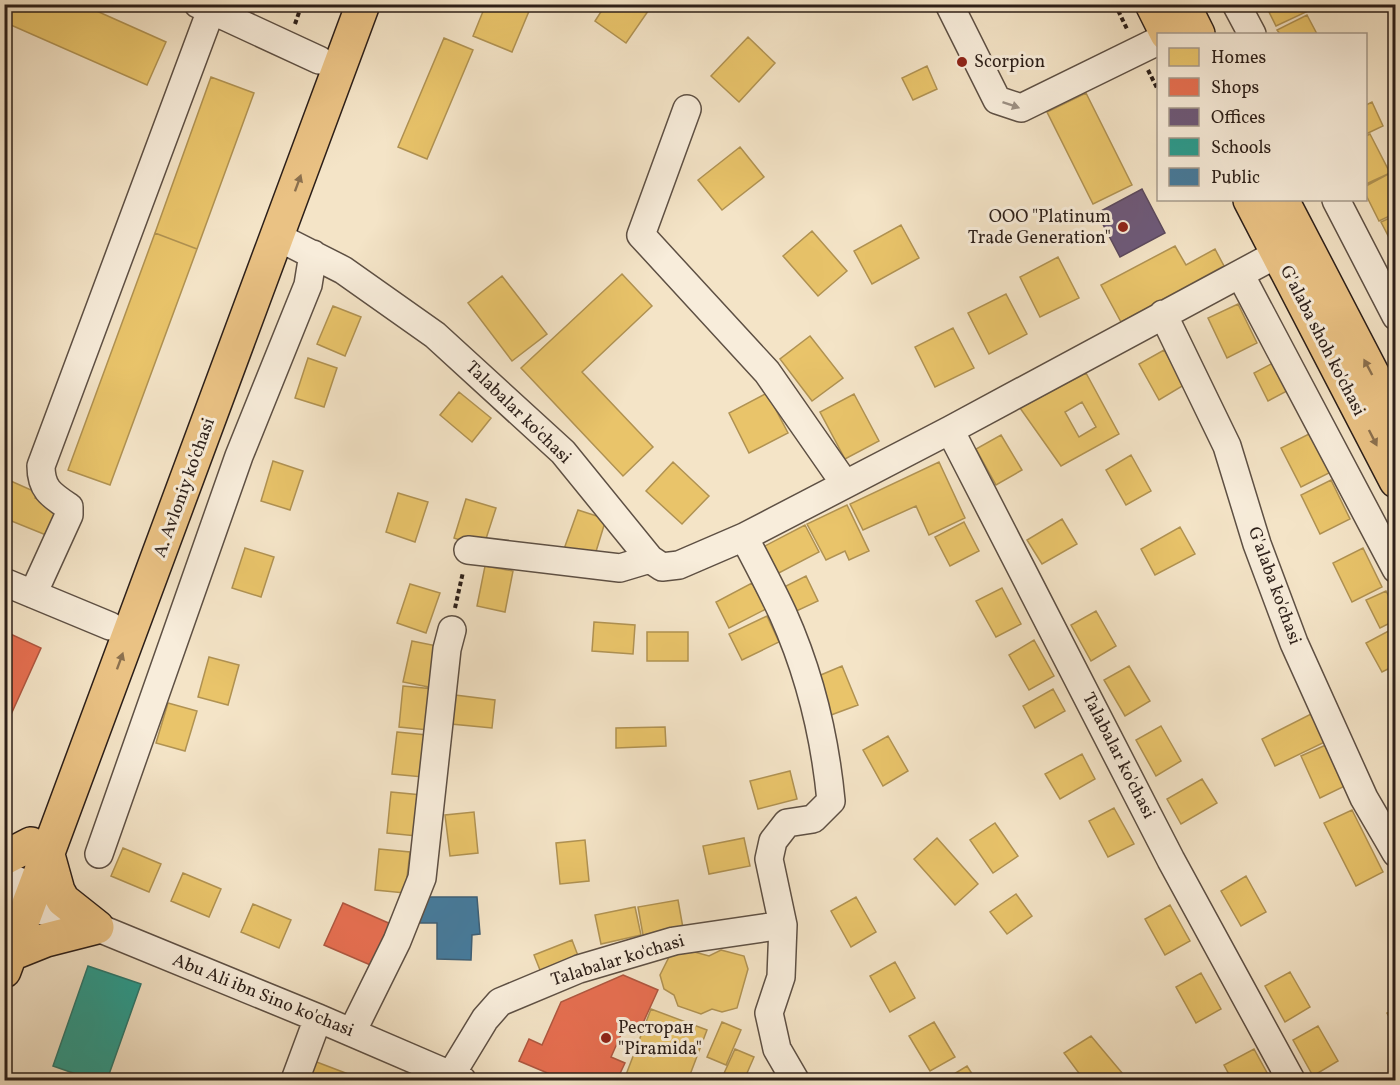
<svg xmlns="http://www.w3.org/2000/svg" width="1400" height="1085" font-family="Vollkorn,serif">
<rect width="100%" height="100%" fill="#f4e4c7"/>
<filter id="stains"><feTurbulence type="fractalNoise" baseFrequency=".00333" numOctaves="4"/><feColorMatrix values="0 0 0 0 .2 0 0 0 0 .09 0 0 0 0 .02 0 0 0 .5 -.17"/></filter>
<radialGradient id="worn" r=".72"><stop offset=".6" stop-color="#630" stop-opacity="0"/><stop offset="1" stop-color="#630" stop-opacity=".3"/></radialGradient>
<path fill="#e9c46a" stroke="#b09252" stroke-width="1.5" fill-rule="evenodd" d="M4,4h77l85,38 -19,43 -143,-63z
M486,4h46l-20,48 -39,-16z
M606,4h47l-27,39 -31,-22z
M1265,4h37l4,8 -30,14z
M1307,15l10,19h-37l-3,-4z
M748,37l27,26 -36,39 -28,-26z
M444,38l29,12 -46,109 -29,-12z
M927,66l10,23 -24,11 -11,-22z
M211,77l43,16 -57,156 -42,-16z
M1086,93l46,92 -39,19 -46,-92z
M1372,102l11,24 -17,8v-29z
M1370,134l20,39 -24,11v-48z
M740,147l24,30 -42,33 -24,-30z
M1392,172l4,7v34l-17,8 -13,-26v-9z
M1396,215v36l-15,-29z
M901,225l18,33 -47,26 -18,-33z
M812,231l35,40 -29,25 -35,-40z
M155,233l42,16 -87,236 -42,-15z
M1175,246l11,19 29,-16 9,17 -103,56 -20,-37z
M1058,257l21,41 -39,19 -20,-40z
M622,274l30,32 -70,66 71,75 -30,29 -102,-108z
M502,276l45,58 -35,27 -44,-58z
M1006,294l21,40 -38,20 -21,-41z
M1238,304l19,39 -30,15 -19,-40z
M333,306l28,11 -16,39 -28,-12z
M953,328l21,40 -39,19 -20,-40z
M810,336l33,42 -31,23 -32,-42z
M1164,350l20,35 -25,15 -20,-36z
M308,358l29,10 -13,39 -29,-9z
M1273,363l14,28 -19,10 -14,-28z
M1086,373l33,61 -58,32 -41,-58zM1082,402l14,25 -17,10 -14,-25z
M459,392l32,26 -19,24 -32,-27z
M767,393l21,40 -39,20 -20,-40z
M854,394l25,47 -34,18 -25,-47z
M1311,433l20,39 -30,15 -20,-39z
M1001,435l21,35 -26,15 -20,-36z
M1131,455l20,36 -25,14 -20,-35z
M273,461l30,10 -13,39 -29,-9z
M673,462l36,34 -27,28 -36,-33z
M939,462l26,56 -36,17 -13,-29 -53,24 -13,-26z
M4,478l34,15 -3,5 22,10 -11,27 -42,-17z
M1331,480l19,39 -30,15 -19,-39z
M398,493l30,9 -13,40 -29,-10z
M466,499l30,9 -13,40 -29,-10z
M847,505l22,46 -20,9 -4,-9 -19,9 -19,-36z
M578,510l28,9 -12,39 -30,-9z
M1062,519l15,25 -35,20 -15,-24z
M964,522l15,29 -29,15 -15,-29z
M805,525l14,27 -44,23 -14,-27z
M1180,527l15,27 -40,21 -14,-26z
M245,548l29,9 -13,40 -29,-9z
M1363,548l19,39 -30,15 -19,-39z
M485,566l28,5 -8,41 -28,-6z
M806,576l12,25 -28,13 -12,-24z
M752,583l14,26 -37,19 -13,-26z
M410,584l30,9 -14,40 -29,-10z
M1002,588l19,36 -25,13 -20,-36z
M1386,591l10,19v10l-16,8 -14,-28z
M1096,611l20,35 -25,15 -20,-36z
M767,616l12,26 -37,18 -13,-26z
M594,622l41,3 -2,29 -41,-3z
M1396,627v38l-14,7 -16,-29z
M647,632h41v29h-41z
M1034,640l20,36 -25,14 -20,-35z
M412,641l30,6 -8,41 -31,-6z
M209,657l30,8 -11,40 -30,-8z
M842,666l16,39 -27,10 -15,-38z
M1129,666l21,35 -25,15 -21,-36z
M403,686l31,3 -5,41 -30,-3z
M1053,689l12,22 -30,17 -12,-22z
M455,695l40,5 -3,28 -41,-4z
M168,703l29,8 -12,40 -29,-8z
M1315,712l14,28 -54,26 -13,-27z
M1161,726l20,35 -25,15 -20,-36z
M665,727l1,19 -50,2v-20z
M397,732l30,3 -4,42 -31,-3z
M888,736l20,35 -25,15 -20,-36z
M1328,744l19,41 -27,13 -19,-42z
M1082,754l13,25 -35,20 -15,-25z
M790,771l7,28 -39,10 -8,-28z
M1202,779l15,24 -36,21 -14,-25z
M391,792l31,3 -5,41 -30,-3z
M1114,808l20,36 -26,13 -19,-36z
M1352,810l31,62 -27,14 -32,-63z
M474,812l4,41 -28,3 -5,-41z
M995,823l23,33 -25,17 -23,-33z
M744,838l6,28 -41,8 -6,-28z
M937,838l41,46 -23,21 -41,-46z
M585,840l4,41 -29,3 -4,-41z
M123,848l38,16 -12,28 -38,-16z
M379,849l31,3 -5,41 -30,-3z
M183,873l38,16 -12,28 -38,-16z
M1246,876l20,36 -25,14 -20,-35z
M1016,894l16,22 -25,18 -17,-22z
M856,897l20,35 -25,15 -20,-36z
M678,900l5,28 -40,7 -5,-28z
M253,904l38,16 -12,28 -38,-16z
M1170,905l20,36 -25,14 -20,-36z
M635,907l6,28 -40,9 -6,-29z
M572,940l8,21 -38,14 -8,-20z
M721,950l23,6 4,13 -11,39 -15,4 -10,-3 -11,5 -23,-8 -4,-11 -10,-6 -4,-14 9,-18 8,-6h14l18,5z
M895,962l20,36 -25,14 -20,-36z
M1290,972l20,35 -25,15 -20,-36z
M1201,973l20,36 -25,14 -20,-36z
M651,1009l56,21 -19,50h-64z
M1396,1009v20l-9,-16z
M722,1022l19,8 -15,35 -19,-8z
M934,1022l21,35 -25,14 -21,-35z
M1318,1026l20,35 -25,15 -20,-36z
M1091,1036l37,44h-44l-20,-27z
M735,1049l19,8 -10,23h-23z
M1254,1049l17,31h-39l-8,-15z
M314,1061l50,19h-57z
M967,1066l9,14h-32z"/>
<path fill="#e76f51" stroke="#af5740" stroke-width="1.5" d="M4,631l37,17 -37,82z
M343,903l50,22 -18,42 -51,-22z
M623,975l35,15 -20,44 -14,-6 -13,29 14,6 -8,17h-53l-45,-19 10,-22 13,6 19,-43z"/>
<path fill="#6d597a" stroke="#5a485d" stroke-width="1.5" d="M1142,189l23,44 -45,24 -23,-44z"/>
<path fill="#2a9d8f" stroke="#2b776c" stroke-width="1.5" d="M88,966l53,18 -34,96h-14l-40,-14z"/>
<path fill="#457b9d" stroke="#3e5f75" stroke-width="1.5" d="M423,897h54l3,37 -8,1 -1,25 -34,-1v-36h-17z"/>
<g fill="none" stroke-linecap="round" stroke-linejoin="round">
<defs>
<path id="minor" d="M198,4l121,56
M949,4l48,96 24,8 137,-67
M1236,4l16,30
M687,109l-46,126 126,137 78,112
M1336,200l60,116
M278,237l65,33 92,65 128,117 87,107 12,8 17,-2 65,-28 206,-107 327,-176
M1240,274l156,295
M1163,314l64,132 30,98 37,99 70,155 32,55
M950,430l221,430 120,220
M468,550l152,18 30,-9
M4,582l106,44
M33,594l36,-79v-8c-18,-12 -28,-18 -28,-41l170,-456
M99,854l140,-398 69,-171 5,-31
M4,876l32,11 27,25 21,10 234,96 144,62
M4,900l23,10 19,1
M783,925l-2,52 -12,36 8,36 18,31
M352,1032l45,-91 25,-63 25,-229 5,-19
M451,1075l34,-56 15,-17 79,-33 95,-28 109,-16 -14,-66 4,-18 14,-18 26,-4 18,-18c-6,-63 -22,-129 -48,-187 -12,-26 -26,-52 -39,-77
M295,1080l23,-62"/>
<path id="major" d="M1152,4l15,30
M1183,4l15,30
M1250,200l146,281
M1282,200l114,219
M4,858l27,-14
M11,954l35,-14 51,-13 -34,-27 -5,-9 -10,-36
M4,971l359,-967"/>
</defs>
<use href="#minor" stroke="#5e5044" stroke-width="30"/>
<use href="#major" stroke="#2c1f19" stroke-width="36"/>
<path stroke="#2c1f19" stroke-width="4" stroke-dasharray="4.5 3" stroke-linecap="butt" d="M1115,4l13,27
M295,24l7,-20
M1148,70l9,18
M455,608l8,-36"/>
<use href="#minor" stroke="#f8eddb" stroke-width="27"/>
<use href="#major" stroke="#eac284" stroke-width="33"/>
</g>
<defs><path id="oneway-solid" d="M-6-.8H1V-3.2L6.5 0L1 3.2V.8H-6Z" transform="scale(1.5)"/></defs>
<use fill="#9c9084" href="#oneway-solid" transform="translate(1011 105) rotate(19)"/>
<g fill="#8b704e">
<use href="#oneway-solid" transform="translate(298 183) rotate(-70)"/>
<use href="#oneway-solid" transform="translate(1368 367) rotate(-118)"/>
<use href="#oneway-solid" transform="translate(1373 438) rotate(63)"/>
<use href="#oneway-solid" transform="translate(120 661) rotate(-70)"/>
</g>
<g fill="#8f2418" stroke="#f8eddb" stroke-width="2">
<circle cx="962" cy="62" r="6"/>
<circle cx="1123" cy="227" r="6"/>
<circle cx="606" cy="1038" r="6"/>
</g>
<g text-anchor="middle" dominant-baseline="central" stroke-width="6" stroke-linejoin="round" paint-order="stroke">
<g font-size="18" fill="#2c1f19" stroke="#f8eddb" text-anchor="start">
<text x="974" y="62">Scorpion</text>
<text x="1111" y="217" text-anchor="end">OOO "Platinum<tspan x="1111" dy="21">Trade Generation"</tspan></text>
<text x="618" y="1028">Ресторан<tspan x="618" dy="21">"Piramida"</tspan></text>
</g>
<g font-size="18" fill="#2c1f19" stroke="#f8eddb">
<text transform="translate(1322 341) rotate(63)">G'alaba shoh ko'chasi</text>
<text transform="translate(518 413) rotate(44)">Talabalar ko'chasi</text>
<text transform="translate(185 488) rotate(-70)">A. Avloniy ko'chasi</text>
<text transform="translate(1274 586) rotate(70)">G'alaba ko'chasi</text>
<text transform="translate(1118 756) rotate(63)">Talabalar ko'chasi</text>
<text transform="translate(618 961) rotate(-17)">Talabalar ko'chasi</text>
<text transform="translate(263 996) rotate(22)">Abu Ali ibn Sino ko'chasi</text>
</g>
</g>
<rect width="1400" height="1085" fill="none" stroke="#f4e4c7" stroke-width="24"/>
<rect x="6" y="6" width="1388" height="1073" fill="none" stroke="#2c1f19" stroke-width="3"/>
<rect x="12" y="12" width="1376" height="1061" fill="none" stroke="#2c1f19" stroke-width="1.5"/>
<rect x="1157" y="33" width="210" height="168" fill="#f8eddb" stroke="#a69b8d" stroke-width="1.5"/>
<rect x="1169" y="48" width="30" height="18" fill="#e9c46a" stroke="#a69b8d" stroke-width="1.5"/>
<text x="1211" y="63" font-size="18" fill="#2c1f19">Homes</text>
<rect x="1169" y="78" width="30" height="18" fill="#e76f51" stroke="#a69b8d" stroke-width="1.5"/>
<text x="1211" y="93" font-size="18" fill="#2c1f19">Shops</text>
<rect x="1169" y="108" width="30" height="18" fill="#6d597a" stroke="#a69b8d" stroke-width="1.5"/>
<text x="1211" y="123" font-size="18" fill="#2c1f19">Offices</text>
<rect x="1169" y="138" width="30" height="18" fill="#2a9d8f" stroke="#a69b8d" stroke-width="1.5"/>
<text x="1211" y="153" font-size="18" fill="#2c1f19">Schools</text>
<rect x="1169" y="168" width="30" height="18" fill="#457b9d" stroke="#a69b8d" stroke-width="1.5"/>
<text x="1211" y="183" font-size="18" fill="#2c1f19">Public</text>
<rect width="100%" height="100%" filter="url(#stains)"/>
<rect width="100%" height="100%" fill="url(#worn)"/>
</svg>
